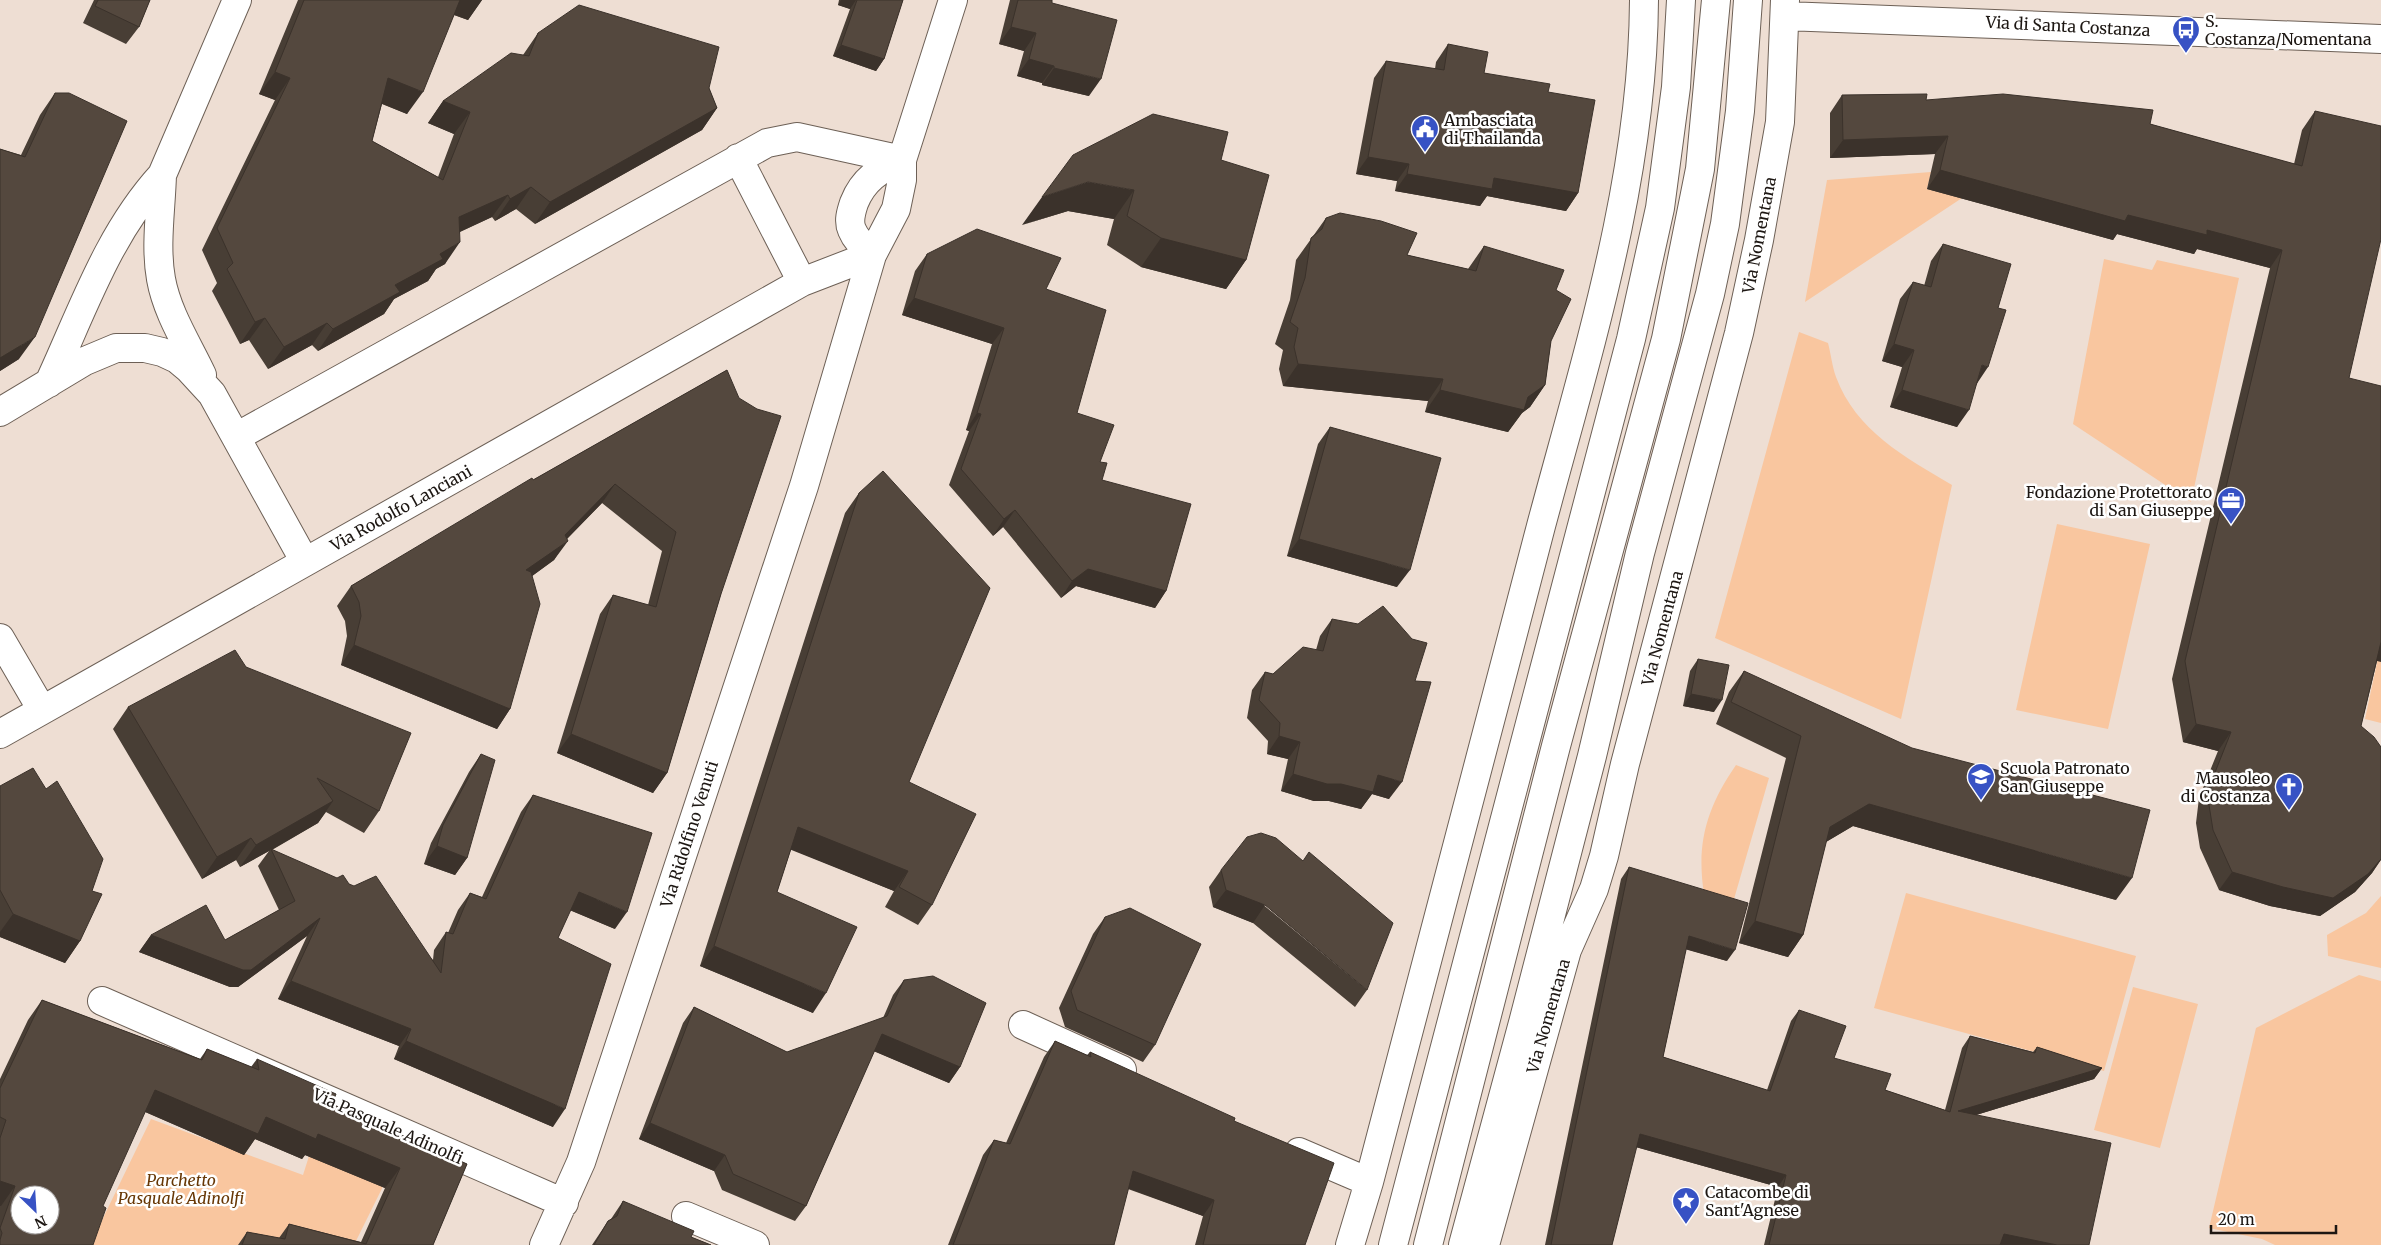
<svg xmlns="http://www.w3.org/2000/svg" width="2381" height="1245" font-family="Merriweather,serif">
<rect width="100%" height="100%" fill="#eeded3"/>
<path fill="#f9c69f" d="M1931,172l-4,17 35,9 -157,104 22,-122z
M2104,259l48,11 5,-10 82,18 -48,224 -118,-78z
M1799,332l29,11c3,11 4,23 8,34 20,54 69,80 116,108l-51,234 -186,-81z
M2057,524l93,20 -42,185 -92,-19z
M2381,644v79l-16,-4z
M1736,765l33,13 -35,121 -30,-5c-8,-51 3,-87 32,-129z
M1906,893l230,63 -32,115 -230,-63z
M2381,896v72l-53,-12 -1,-21 39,-22z
M2359,975l22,6v264h-106l-13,-6 -53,-11 47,-200z
M2133,987l65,17 -38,144 -66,-18z
M324,1109l81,33 -51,103h-264l61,-126 152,56z"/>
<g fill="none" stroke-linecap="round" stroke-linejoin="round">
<defs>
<path id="minor" d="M1785,16l596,23
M738,158l64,124
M162,175c-1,34 -7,71 -1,104 6,34 27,66 41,96
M872,255c-7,-7 -16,-15 -20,-25 -4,-9 -1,-18 2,-27 9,-23 25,-34 48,-43
M49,383c33,-71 59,-149 113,-208l75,-175
M0,412l85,-51 31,-13h29l17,4 15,7 12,10 23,25 93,168
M236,437l531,-294 30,-6 105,23
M0,638l42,72
M0,734l802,-452 70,-27
M102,1001l462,202
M1023,1025l99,45
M1299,1152l70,30
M686,1216l69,29
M544,1245l37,-83 223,-676 68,-231 24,-46 6,-29v-20l51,-160
M1350,1245l19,-63c57,-218 115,-437 172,-656 46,-172 102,-346 103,-526
M1393,1245l238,-906 29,-131 16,-121 5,-87
M1463,1245l61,-226 68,-263 48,-203 70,-259 15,-70 15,-113 8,-111
M1485,1245l82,-295 27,-61 10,-33 21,-92 114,-431 20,-93 21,-118 5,-122"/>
<path id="major" d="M1428,1245l128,-499 110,-407 34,-170 16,-169"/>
</defs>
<use href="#minor" stroke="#6d6056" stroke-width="30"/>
<use href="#major" stroke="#6d6056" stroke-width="30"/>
<use href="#minor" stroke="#fff" stroke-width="28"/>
<use href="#major" stroke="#fff" stroke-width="28"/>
</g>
<path fill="#483e35" d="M94,0h56l-11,27 -13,17 -43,-21z
M298,0h184l-14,20 -14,-5 -47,99 -25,-10 -10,37 66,36 16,-43 -26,-11 15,-22 80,-46 15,-22 171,55 8,20 -15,22 -167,94 -19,-15 -21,12 -3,-4 -32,15 -15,32 -9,5 -8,12 -34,18 -10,15 -66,37 -6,-6 -44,24 -19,-29 -9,4 -28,-53 5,-8 -15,-33 73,-150 -16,-6z
M839,0h64l-19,59 -8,12 -43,-15 17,-47 -12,-4z
M1010,0h42v3l37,93 -47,-11v-2l-25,-7 7,-25 -25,-7z
M1448,44l36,29 64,19 30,101 -12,18 -79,-15 -7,10 -85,-15 2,-10 -41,-7 18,-96 12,-17 49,8 1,-7z
M55,93l-36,266 -19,12v-222l21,6 19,-40z
M1842,95l84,5 224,24 144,40 8,-34 13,-19 34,267 28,283 -16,65 20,21v113l-9,13 -17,19 -35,24 -50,-10 -51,-16 -19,-42 -4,-25 3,-25 19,-47 -35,-9 -11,-63 98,-411 -73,-19 -3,5 -77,-20 -4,6 -186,-51 8,-35 -105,4v-45z
M1221,160l25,100 -20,29 -85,-22 -34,-22 7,-26 -46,-8 -46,14z
M1326,218l81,37 61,14 16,-23 72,44 -5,51 -6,44 -15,22 -8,6 -14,19 -83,-20 3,-11 -145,-15 -4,-17 4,-19 -8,-6 15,-44 6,-40z
M1943,244l55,64 -21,75 -20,44 -67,-20 12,-40 -20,-6 18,-62 13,-17 11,4 7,-25z
M927,254l119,35 31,124 23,49 2,18 64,111 -11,17 -79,-22 -15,12 -58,-71 -10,9 -44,-51 20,-54 -3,-1 26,-86 -90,-29 13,-44z
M727,370l-6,224 -54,179 -14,20 -96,-40 43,-139 13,-19 35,10 14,-54 -60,-48 -35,36 -13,21 -22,16 -22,133 -13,20 -156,-64 6,-29 -2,-15 -8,-15 14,-20 182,-106z
M1330,427l67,160 -110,-31 31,-112z
M859,493l50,289 23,123 -14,20 -33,-18 9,-16 -103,-42 -14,43 36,121 -113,-47 145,-453z
M1332,619l83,62 -26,118 -17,-5 -11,15 -32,-8h-15l-33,-10 7,-32 -21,-5 1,-13 -21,-23 5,-28 13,-18 8,2 43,-24 4,-14z
M1698,659l16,53 -31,-6 7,-35z
M246,667l133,144 -15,22 -38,-21 -8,11 -46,27 77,34 84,76 1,-10 12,-18 2,1 10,-23 12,-17 12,4 39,-85 12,-17 82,134 -45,-19 -12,28 -5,189 -159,-68 5,-13 -121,-47 29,-63 -69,51h-8l-91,-35 12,-17 74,5 54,-30 -21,-44 11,-15 -29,16 -4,-7 -34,19 -89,-150 15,-22z
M1744,671l372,229 -263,-74 -27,16 -23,93 -15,22 -49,-14 47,-185 -70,-34 13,-32z
M481,754l-14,104 -12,17 -31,-11 7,-21 38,-71z
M0,786l92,105 -12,50 -15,22 -65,-26z
M1629,867l98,94 -41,-12 -23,108 104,33 24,-69 8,-11 35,48 51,32 60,20 17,-62 8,-12 63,16 4,-5 65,21 -8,11 -118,36 113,130h-325l14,-58 -142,-40 -24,98h-67l76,-366z
M1221,870l146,120 -12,17 -102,-84 -40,-16 -4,-20z
M1105,917l50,128 -12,17 -78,-35 -6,-19 34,-74z
M904,980l56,87 -11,16 -75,-32 -68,155 -11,15 -73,-31 -8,-19 -75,-32 44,-116 11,-16 93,45 96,-34 10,-23z
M42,1000l158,59 7,-10 44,18 6,-8 75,45 135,60 -34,81h-195l9,-13 32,6 10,-14 72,18 24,-54 -80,-33 -3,4 -47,-20 -11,16 -99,-43 -145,133v-166l28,-59z
M1055,1041l32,14 3,-3 144,69 71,124h-110l8,-29 -75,-27 -14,56h-166l35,-90 11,-15 12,3 38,-86z
M623,1201l68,36 20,8h-119l16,-24 3,-2z"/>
<path fill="#3b322b" d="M458,0h24l-14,20 -19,-7z
M841,0h15l-6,9 -12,-4z
M1011,27l25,6 -12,18 -25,-7z
M841,45l43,14 -8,12 -43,-15z
M1029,59l25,7 -12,17 -25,-7z
M1054,68l47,11 -12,17 -47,-11z
M275,72l15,6 -15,22 -16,-6z
M388,78l35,14 -16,22 -34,-14z
M443,101l27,11 -16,22 -26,-11z
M717,108l-15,22 -167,94 15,-22z
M1948,136l-13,18 -105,4 13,-18z
M1368,157l41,7 -12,17 -41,-7z
M1940,170l188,45 79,15 75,20 -12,18 -73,-19 -3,5 -77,-20 -4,6 -186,-51z
M1407,174l87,4 84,15 -12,18 -79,-15 -7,10 -85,-15z
M1088,182l46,8 -20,29 -46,-8 -46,14 20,-28z
M531,187l-15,22 -21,12 15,-22z
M508,195l-16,22 -48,22 15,-22z
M1161,238l85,22 -20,29 -85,-22z
M460,242l-15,22 -9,5 -8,12 -34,18 -10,15 -66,37 15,-22 107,-75z
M914,298l90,30 -12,16 -90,-29z
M265,318l-16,22 -9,4 15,-22z
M327,323l-15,22 -44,24 16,-22z
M35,337l-16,22 -19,12v-13z
M1894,344l20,6 -12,17 -20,-6z
M1298,364l145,15 -15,22 -145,-15z
M1982,365l6,2 -12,18z
M1545,385l-15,22 -8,6 -14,19 -83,-20 15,-22 88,7z
M1902,390l67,20 -12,17 -67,-20z
M977,413l4,1 -12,17 -3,-1z
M615,484l-13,19 -45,46 11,-8 -14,19 -41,30 13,-20 39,-35z
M1015,510l-12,17 -10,9 11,-17z
M1299,539l111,31 -13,17 -110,-31z
M1088,569l78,22 -11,17 -79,-22 -15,12 11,-17z
M2381,641v21l-12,-3z
M354,645l156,64 -13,20 -156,-64z
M1691,694l31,6 -8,12 -31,-6z
M2196,724l35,8 -13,19 -35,-9z
M571,734l96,39 -14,20 -96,-40z
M1279,736l21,6 -12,17 -21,-5z
M1293,774l85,1 24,7 -13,17 -17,-5 -11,15 -32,-8h-15l-33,-10z
M333,801l-15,22 -47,27v-1l-2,2 -29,16 16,-22z
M1869,804l263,74 -16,22 -263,-74 -39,23 16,-22z
M798,827l110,44 -14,20 -110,-44z
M251,838l-15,22 -34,19 15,-22z
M437,846l30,12 -12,17 -31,-11z
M2381,859l-9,14 -17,19 -35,24 -50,-10 -51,-16 13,-18z
M1226,890l39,15 -12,18 -40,-16z
M579,892l48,20 -12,17 -48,-20z
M13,914l67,27 -15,22 -65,-26v-5z
M320,918l-13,18 -69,51h-8l-91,-35 12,-17 92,35z
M1755,921l48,14 -15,22 -49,-14z
M1689,936l46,14 -8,11 -46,-13z
M714,946l112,47 -13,20 -113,-47z
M291,981l120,48 -12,17 -121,-47z
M882,1034l78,33 -11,16 -78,-33z
M406,1041l159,68 -12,18 -159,-68z
M2102,1068l-8,11 -144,44 8,-12z
M155,1090l111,27 52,17 82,34 -15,20 -80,-33 -3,4 -47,-20 -11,16 -103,-45z
M650,1123l75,32 -11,16 -75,-32z
M1640,1134l146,41 -8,12 -146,-41z
M1133,1171l81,29 -11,16 -81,-30z
M0,1181l15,5 -14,20h-1z
M2004,1234l53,11h-61z"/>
<path fill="#54483e" stroke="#3b322b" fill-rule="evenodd" d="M98,0h52l-11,27 -44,-21z
M304,0h156l-37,92 -35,-14 -16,63 71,39 27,-68 -27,-11 68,-48 18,3 9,-23 41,-28 140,42 -10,41 8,20 -167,94 -19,-15 -21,12 -2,-4 -49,22 1,25 -20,12 3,5 -48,26 5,7 -67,37 -6,-6 -43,24 -19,-29 -10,4 -28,-53 6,-6 -16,-35 73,-150 -15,-6z
M857,0h46l-19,59 -43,-14z
M1018,0h34v3l65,17 -16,59 -47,-11v-2l-25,-7 7,-26 -25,-6z
M1448,44l40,8 -4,21 66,11 -2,8 47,8 -17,93 -84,-15 -2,11 -85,-15 2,-10 -41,-7 18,-96 58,9z
M55,93h14l58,28 -92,216 -35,21v-209l25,8z
M1927,94l-1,6 77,-6 150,16 -3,14 152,42 13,-55 66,15v113l-32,139 32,8v256l-20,84 13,11 7,10v112l-13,15 -35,24 -50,-11 -51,-15 -19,-42 -4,-25 3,-25 19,-48 -35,-8 -11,-63 97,-411 -75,-20v5l-79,-20 -3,6 -185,-51 8,-34 -105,4 -1,-45z
M1153,114l75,18 -7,28 48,15 -23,85 -85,-22 -34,-22 7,-26 -46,-8 -46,15 31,-42z
M1340,213l41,8 36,12 -10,22 69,16 8,-25 80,24 -8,20 15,9 -20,42 -6,44 -17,12 -4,13 -84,-20 3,-11 -145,-15 -4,-17 4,-19 -8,-6 15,-44 6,-40 11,-9 4,-11z
M977,229l84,29 -15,31 60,21 -29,103 37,12 -14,37 7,1 -5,17 89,24 -25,87 -78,-22 -16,12 -57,-71 -11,9 -43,-50 20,-55 -4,-1 27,-85 -90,-30 13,-44z
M1943,244l68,20 -13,44 8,2 -18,57 -6,-2 -13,45 -67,-20 12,-40 -20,-6 19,-62 18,5z
M727,370l12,28 18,11 24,7 -60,178 -54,179 -96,-39 42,-139 43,12 20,-75 -61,-48 -50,51 3,6 -42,29 5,2 9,32 -30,105 -156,-64 7,-29 -2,-14 -8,-16 181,-108 1,2z
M1330,427l111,31 -31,112 -111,-31z
M883,471l107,117 -81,194 67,32 -44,91 -33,-18 9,-16 -110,-44 -21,65 80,35 -31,66 -112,-47 145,-453z
M1383,606l29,33 15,4 -12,38 16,1 -29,100 -24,-7 -5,17 -32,-8h-14l-34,-10 7,-32 -21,-6 1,-13 -21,-23 6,-28 8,2 30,-27 20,4 9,-32 26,5z
M235,650l11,17 165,66 -32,78 -62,-33 16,23 -77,44 -5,-7 -34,19 -89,-150z
M1698,659l31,6 -7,35 -31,-6z
M1744,671l168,77 238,62 -18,68 -263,-74 -39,23 -27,108 -48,-14 46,-185 -70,-34z
M481,754l14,6 -28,98 -30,-12 6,-21z
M33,768l13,21 11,-8 46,78 -11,32 10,3 -22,47 -67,-27 -13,-24v-104z
M533,795l119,38 -25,79 -48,-20 -21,46 53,26 -46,145 -159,-68 5,-12 -120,-48 29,-63 -69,52h-8l-92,-35 55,-30 19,35 70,-39 -24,-52 66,29 6,-3 6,9 5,2 22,-10 65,97 5,-41 7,2 17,-41 16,6z
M1261,833l15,5 27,23 6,-9 84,71 -26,67 -102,-85 -39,-15 -5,-20 26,-33z
M1629,867l119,36 -13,47 -46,-14 -26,121 107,34 29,-81 47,16 -12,32 57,16 -6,16 65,22 20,-76 65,17 2,-6 65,21 -144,43 153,32 -22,102h-32l-53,-11 -4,11h-231l17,-70 -146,-41 -28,111h-61z
M1130,908l71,36 -46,101 -78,-35 -6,-19 34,-74z
M933,976l53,27 -26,64 -78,-33 -76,172 -73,-32 -8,-19 -75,-32 44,-116 93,45 100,-36 17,-36z
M42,1000l160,60 5,-11 52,21 -2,-11 79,35 -4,10 135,60 -34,81h-191l5,-13 38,7 4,-15 77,20 34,-76 -82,-34 -2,5 -50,-22 -8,17 -103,-44 -52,116 3,2 -13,37h-93v-5l2,-7 -2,-5 15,-42 -15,-5v-43l6,-18 -6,-3v-29zM20,1195h30v30h-30z
M1055,1041l36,16 -1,-5 145,66 -1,3 100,42 -29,82h-102l11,-45 -81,-29 -19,74h-161l41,-105 16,4z
M623,1201l71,30 -3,6 20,8h-117l14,-24 9,-5z"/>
<defs>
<symbol id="bus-pin" viewBox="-11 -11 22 30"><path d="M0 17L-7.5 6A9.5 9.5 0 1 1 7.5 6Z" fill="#3752c4" stroke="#fff"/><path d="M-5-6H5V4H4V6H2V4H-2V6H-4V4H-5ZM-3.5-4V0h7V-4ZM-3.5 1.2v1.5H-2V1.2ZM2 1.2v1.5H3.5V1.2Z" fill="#fff"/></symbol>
<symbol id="civic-pin" viewBox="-11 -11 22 30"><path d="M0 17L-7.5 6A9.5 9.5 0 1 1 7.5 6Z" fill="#3752c4" stroke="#fff"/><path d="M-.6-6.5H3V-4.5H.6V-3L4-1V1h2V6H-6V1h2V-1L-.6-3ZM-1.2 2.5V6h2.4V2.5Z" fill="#fff"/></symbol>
<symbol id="office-pin" viewBox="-11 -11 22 30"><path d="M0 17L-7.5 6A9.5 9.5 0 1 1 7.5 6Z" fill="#3752c4" stroke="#fff"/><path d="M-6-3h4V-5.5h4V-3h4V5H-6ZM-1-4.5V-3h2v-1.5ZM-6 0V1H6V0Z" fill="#fff"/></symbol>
<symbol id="school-pin" viewBox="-11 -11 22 30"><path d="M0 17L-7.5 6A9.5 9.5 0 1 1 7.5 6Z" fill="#3752c4" stroke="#fff"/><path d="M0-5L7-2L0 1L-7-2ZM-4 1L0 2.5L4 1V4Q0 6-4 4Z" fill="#fff"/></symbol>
<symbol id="church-pin" viewBox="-11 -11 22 30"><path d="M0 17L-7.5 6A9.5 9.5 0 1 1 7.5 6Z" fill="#3752c4" stroke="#fff"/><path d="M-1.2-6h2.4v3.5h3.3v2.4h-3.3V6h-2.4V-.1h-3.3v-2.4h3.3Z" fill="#fff"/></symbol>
<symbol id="sight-pin" viewBox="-11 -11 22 30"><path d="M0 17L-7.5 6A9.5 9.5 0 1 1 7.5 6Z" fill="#3752c4" stroke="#fff"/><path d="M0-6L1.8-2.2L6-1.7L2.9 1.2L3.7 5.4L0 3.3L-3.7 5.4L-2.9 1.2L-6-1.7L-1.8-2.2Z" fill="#fff"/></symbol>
</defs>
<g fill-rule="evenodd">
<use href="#bus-pin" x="2170" y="14" width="32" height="43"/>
<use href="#civic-pin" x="1409" y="113" width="32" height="43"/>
<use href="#office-pin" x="2215" y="485" width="32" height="43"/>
<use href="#school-pin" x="1965" y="761" width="32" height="43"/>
<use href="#church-pin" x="2273" y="771" width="32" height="43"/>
<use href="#sight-pin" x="1670" y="1185" width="32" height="43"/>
</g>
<g text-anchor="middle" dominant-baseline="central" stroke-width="5" stroke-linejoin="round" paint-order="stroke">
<g font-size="16" fill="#1d1713" stroke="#fff" text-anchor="start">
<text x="2205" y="21">S.<tspan x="2205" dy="18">Costanza/Nomentana</tspan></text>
<text x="1444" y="120">Ambasciata<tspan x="1444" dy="18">di Thailanda</tspan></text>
<text x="2212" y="492" text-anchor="end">Fondazione Protettorato<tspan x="2212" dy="18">di San Giuseppe</tspan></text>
<text x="2000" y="768">Scuola Patronato<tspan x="2000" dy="18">San Giuseppe</tspan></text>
<text x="2270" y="778" text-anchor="end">Mausoleo<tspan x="2270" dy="18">di Costanza</tspan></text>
<text x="1705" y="1192">Catacombe di<tspan x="1705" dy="18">Sant'Agnese</tspan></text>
</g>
<g font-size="16" fill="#1d1713" stroke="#fff">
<text transform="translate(2068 26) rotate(3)">Via di Santa Costanza</text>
<text transform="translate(1759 235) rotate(-79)">Via Nomentana</text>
<text transform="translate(401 508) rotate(-29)">Via Rodolfo Lanciani</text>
<text transform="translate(1662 628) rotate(-75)">Via Nomentana</text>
<text transform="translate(689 834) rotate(-72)">Via Ridolfino Venuti</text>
<text transform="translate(1548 1016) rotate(-74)">Via Nomentana</text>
<text transform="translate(388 1126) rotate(24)">Via Pasquale Adinolfi</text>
</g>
<g font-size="16" font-style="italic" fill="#673705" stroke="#fff">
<text x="181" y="1180">Parchetto<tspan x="181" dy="18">Pasquale Adinolfi</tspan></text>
</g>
</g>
<g transform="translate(35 1210) rotate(155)"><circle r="24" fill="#ffffff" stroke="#a5a2a1"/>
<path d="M0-4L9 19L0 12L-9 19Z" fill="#3752c4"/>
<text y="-8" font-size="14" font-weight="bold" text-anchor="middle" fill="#1d1713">N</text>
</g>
<path d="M2211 1225v8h125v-8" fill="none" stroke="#1d1713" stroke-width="2.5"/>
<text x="2218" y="1225" font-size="15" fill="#1d1713" stroke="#ffffff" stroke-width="4" paint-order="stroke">20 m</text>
</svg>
